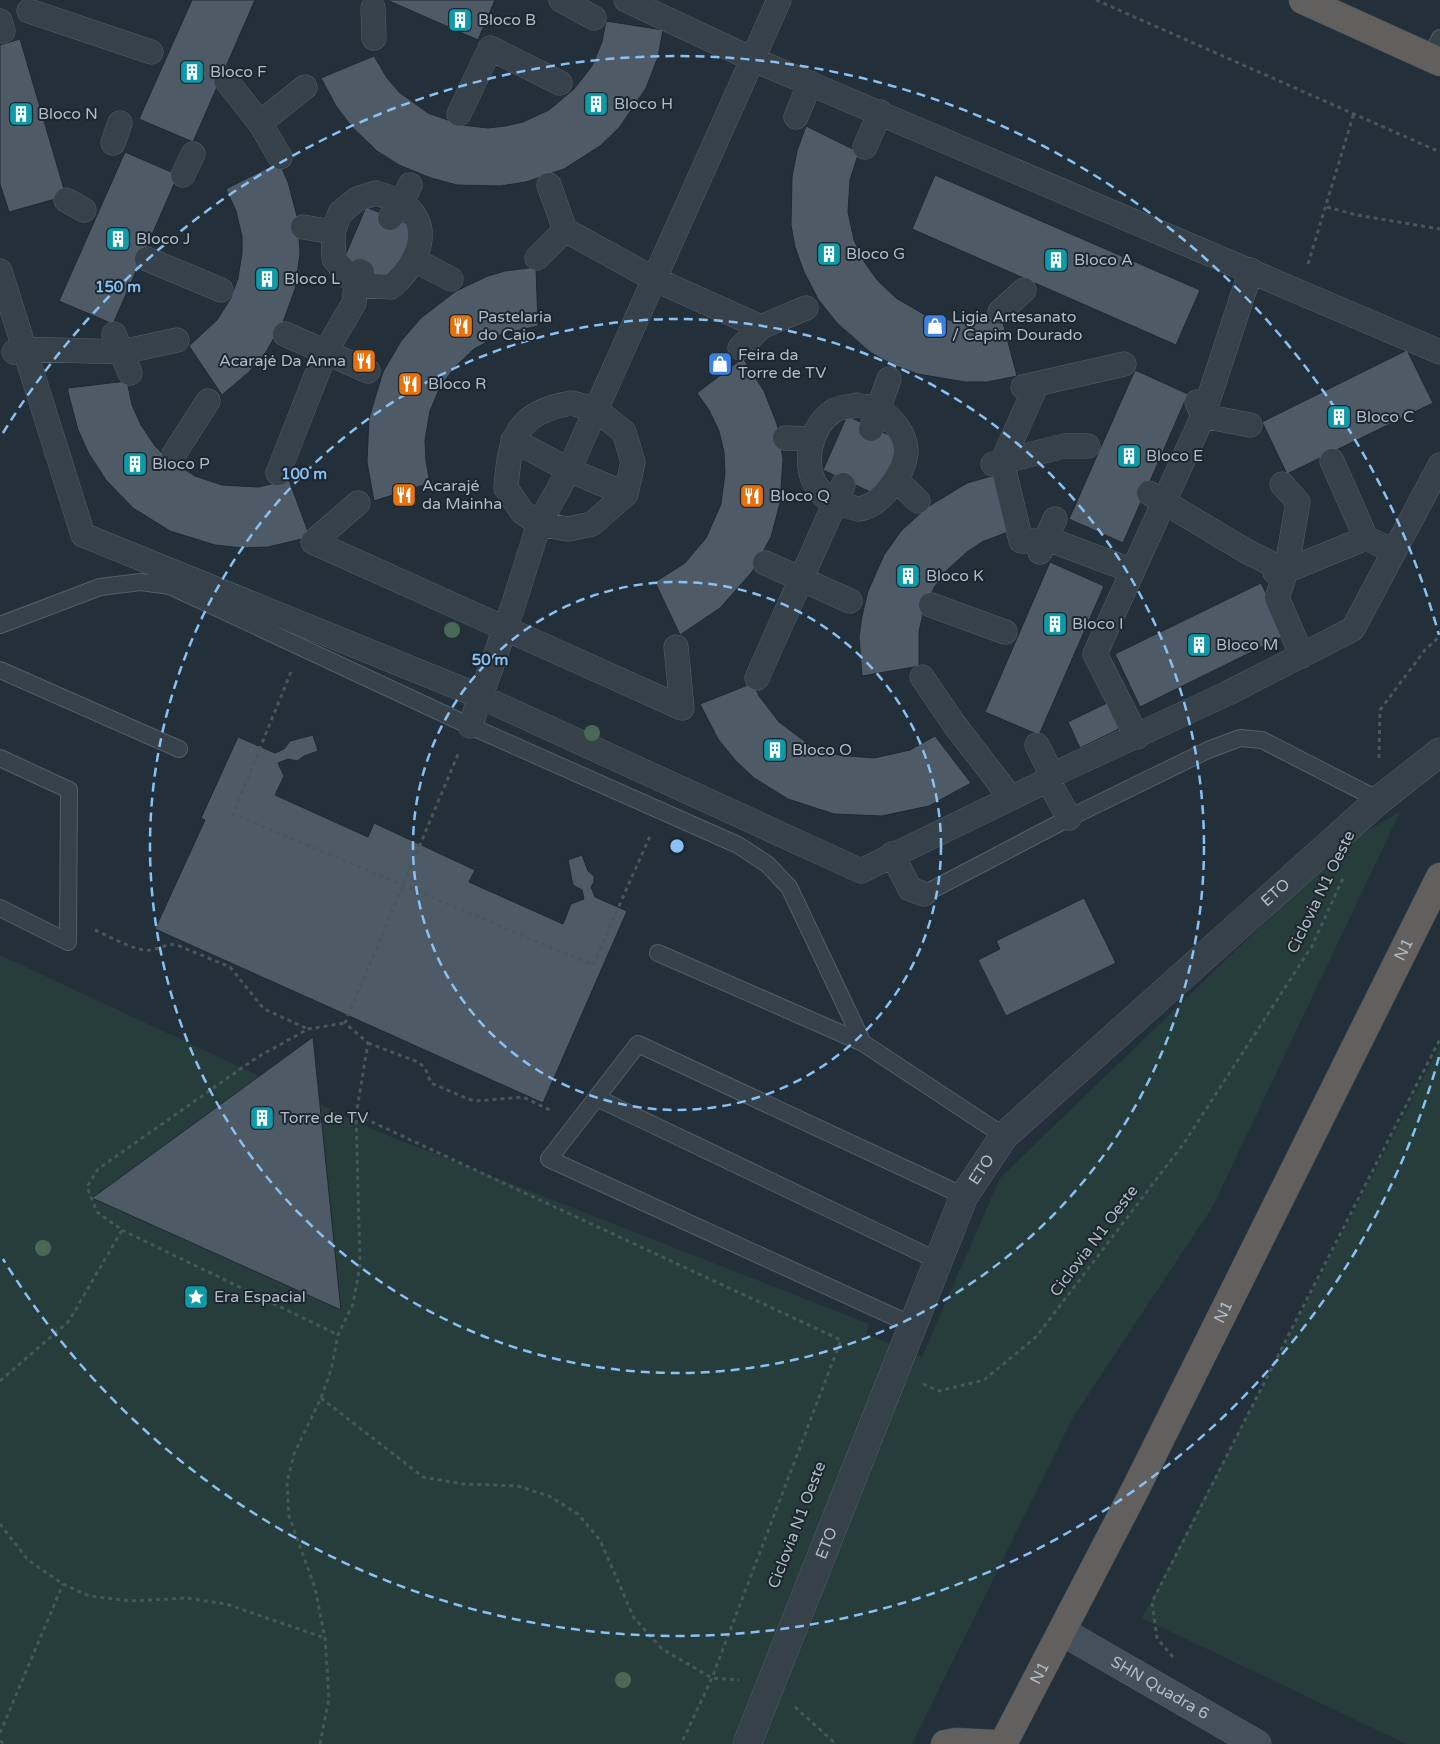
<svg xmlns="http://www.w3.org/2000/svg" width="1440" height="1744" font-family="'Varela Round',sans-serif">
<rect width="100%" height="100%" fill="#23303a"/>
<path fill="#263d3b" d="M1400,812l-187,394 -141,213 -160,325h-912v-789l379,177 490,192 -3,10 56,23 78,-179 348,-336z
M1440,1046v698h-34l-264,-126z"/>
<path fill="#4e5b67" stroke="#1e2831" d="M192,0h63l-62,142 -54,-23z
M387,0h108l-17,40z
M606,21l57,9 -5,27 -12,31 -27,40 -19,18 -36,23 -38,13 -26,4 -43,-1 -26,-7 -32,-13 -22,-14 -25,-24 -16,-21 -15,-28 53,-22 13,22 12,14 29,21 34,12 26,3 17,-2 18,-4 26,-12 25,-21 18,-23 10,-24z
M20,39l46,157 -57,16 -9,-28v-139z
M806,126l53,26 -9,28 -2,32 6,28 11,23 13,18 18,17 31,18 39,7 36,-4 15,57 -30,6h-22l-47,-8 -25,-9 -23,-13 -33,-29 -19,-24 -14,-27 -9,-25 -4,-22 1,-48 5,-26z
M125,152l53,23 -65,149 -54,-23z
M279,162l9,20 10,38 2,34 -5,35 -12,33 -17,30 -17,20 -27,23 -33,-49 28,-26 14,-22 7,-20 4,-25v-17l-6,-25 -10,-22z
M935,175l265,115 -24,55 -264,-116z
M366,207l56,23 -24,54 -55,-23z
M536,267l2,59 -36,8 -28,15 -19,18 -15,20 -10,24 -5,29 1,21 4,22 -56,18 -7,-39 2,-44 14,-46 18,-31 20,-23 35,-27 32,-15 17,-5z
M1407,350l26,53 -146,71 -25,-52z
M743,358l21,33 13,33 6,35 -3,44 -9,34 -19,35 -32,36 -40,27 -25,-53 30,-19 21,-25 15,-34 4,-31 -1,-21 -5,-21 -10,-21 -12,-17z
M1135,370l53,24 -65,149 -54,-24z
M127,381l5,24 9,20 14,21 13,13 27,17 27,9 36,2 31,-7 21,57 -42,10 -26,1 -27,-3 -45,-14 -37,-23 -27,-28 -17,-26 -11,-24 -10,-38v-4z
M847,416l55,25 -25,54 -54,-25z
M995,475l13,57 -26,10 -15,10 -19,17 -13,17 -10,20 -6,25v35l-57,10 -3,-39 3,-21 6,-25 16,-36 17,-24 25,-23 41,-25z
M1050,562l54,24 -65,149 -54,-23z
M1261,583l25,52 -146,72 -25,-53z
M753,683l6,13 20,26 32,24 27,9 36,3 36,-8 25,-14 36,47 -42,23 -47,10 -48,-2 -46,-15 -34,-21 -19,-18 -17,-21 -18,-35z
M1107,703l12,26 -39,19 -12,-26z
M313,735l5,16 -14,5 -7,5 -9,-2 -10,4 6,13 -9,19 93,42 6,-14 101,47 -6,12 94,42 8,-20 13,-5 -2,-9 -9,-5 -5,-25 14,-5 6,16 6,5v6l-3,5 4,10 32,14 -84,192 -388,-174 50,-109 -4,-2 37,-81 37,16 9,-4 6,-8z
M1084,898l32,65 -110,53 -28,-56 22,-11 -4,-8z
M313,1037l28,273 -249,-112z"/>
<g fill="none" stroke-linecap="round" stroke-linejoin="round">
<defs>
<path id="service" d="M1430,58l10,-20
M0,625l100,-38 41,-5 29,4 300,140 268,119 29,19 22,23 74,156
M0,670l179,79
M0,758l69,32 -1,152 -68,-34
M924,894l145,-76 139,-68 32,-12 22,2 117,60
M658,953l205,90 141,93
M597,1098l341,163
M912,1325l-363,-166 89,-115 326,152"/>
<path id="pedestrian" d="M561,0l33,18
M626,0l126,59 688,293
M373,8l1,30
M29,11l122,41
M0,21l3,10
M490,48l70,35
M226,80l34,43
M459,114l27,-57
M796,117l14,-34
M113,143l7,-20
M865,147l15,-35
M280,157l-20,-34 45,-36
M183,175l10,-21
M549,185l16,45 89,49 107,48 45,-19
M376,193c12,4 26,7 34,17 24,25 1,60 -19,77l-35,-2 -22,-26 -1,-27 7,-19 17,-14z
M66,200l18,10
M390,218l12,-15 8,-18
M303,227l30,5
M537,258l28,-28
M147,259l74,31
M414,260l37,19
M0,271l83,264 396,161 382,175 187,-91 4,-5 176,-82 125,-64 87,-164
M1000,312l24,-22
M114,334l16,39
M285,334l83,37
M740,348l21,-21
M14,352l10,-3 98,3 55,-12
M1037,384l-35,78 19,79h32l80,30
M1023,387l101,-23
M1197,402l6,14 47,9
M571,403l24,6 29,23 9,30 -7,32 -34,30 -24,5 -29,-5 -17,-12 -16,-24c4,-51 10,-75 65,-85z
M857,405c6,2 16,1 22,5 14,8 28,26 27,43 -2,20 -25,53 -47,56 -4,0 -10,-3 -14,-4 -12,-2 -22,-8 -28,-18 -15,-23 -7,-62 18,-77 5,-3 15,-3 22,-5z
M871,429l18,-50
M785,438l28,1
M513,440l56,30 57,24
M174,454l34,-53
M1332,461l34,77 28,13
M993,464l71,-18h24
M278,473l48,-122 28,-48 2,-18 6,-13 -2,-1
M896,480l22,21
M1282,484l16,18 -12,69 -9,27 25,58
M1149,493l97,58 40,20
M358,503l-45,39 369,166 -6,-61
M1040,552l15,-33
M765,563l85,38
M1275,572l11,-1 80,-33
M931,605l74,27
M922,677l32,47 57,74
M757,678l86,-193
M470,726l43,-120 26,-82 30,-54 210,-470
M1137,737l-42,-83 108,-238 48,-146
M1037,745l15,30
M1048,780l21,38
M892,854l18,35 14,5"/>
<g id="tertiary">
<path id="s1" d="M747,1744l217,-548 40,-60 375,-336 61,-48"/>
</g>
<g id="secondary">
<path id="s2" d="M1063,1632l194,112"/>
</g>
<g id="trunk">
<path d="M1303,0l137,62"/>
<path d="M945,1744l11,-2 38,2"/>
<path id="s3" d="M1003,1744l133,-256 304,-611"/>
</g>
</defs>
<use href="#service" stroke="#545f68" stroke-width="18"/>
<use href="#pedestrian" stroke="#545f68" stroke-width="25"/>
<use href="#tertiary" stroke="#545f68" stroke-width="29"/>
<use href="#secondary" stroke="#545f68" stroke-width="29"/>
<use href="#trunk" stroke="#414c55" stroke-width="29"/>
<path stroke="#445959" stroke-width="3" stroke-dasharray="4 4" stroke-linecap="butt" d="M1096,0l344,152
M1327,207l30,8 83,14
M1308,264l46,-151
M291,672l-58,142 360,151 57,-129
M1379,758l1,-48 45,-60 15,-14
M95,930c14,6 41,22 55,20 10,-1 17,-7 27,-5l53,22 34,42 44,20
M368,1043l50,19 7,6 6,15 37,16 8,2 47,-4 29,14
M357,1115l484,225 -129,338 -31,66
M122,1230l216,105
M0,1381l69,-60 53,-91 -25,-18 -10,-25 11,-18 158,-111 52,-29 37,-6
M923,1384l16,7 45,-11 52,-43 148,-194 128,-197 32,-70
M321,1398l102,79 40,7 55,2 31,10 29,18 22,26 34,78 28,31 50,29 27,2
M0,1524l28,36 35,24 26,12 43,5 54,-3 40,6 99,34
M1173,1657l-16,-19 -5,-36 288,-563
M795,1707l41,37
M0,1733l63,-149
M0,1741l5,3
M320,1744l9,-46 -4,-60 -10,-50 -26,-72 -2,-33 7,-29 27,-56 10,-28 7,-35 15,-31 7,-38 -4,-151 12,-72 -23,-20 114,-271"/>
<use href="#service" stroke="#36414a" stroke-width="16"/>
<use href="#pedestrian" stroke="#36414a" stroke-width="24"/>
<use href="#tertiary" stroke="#36414a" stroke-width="28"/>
<use href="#secondary" stroke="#44515d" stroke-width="28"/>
<use href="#trunk" stroke="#62605f" stroke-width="28"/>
</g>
<g fill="#4a6856">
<circle cx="452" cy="630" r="8"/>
<circle cx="592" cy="733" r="8"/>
<circle cx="43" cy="1248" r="8"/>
<circle cx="623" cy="1680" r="8"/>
</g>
<g fill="none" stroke="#88c1f4" stroke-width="2.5" stroke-dasharray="9 6">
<circle cx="677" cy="846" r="264"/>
<circle cx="677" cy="846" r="527"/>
<path d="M1439 1057A791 791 0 0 1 3 1259M3 433A791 791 0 0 1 1439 635"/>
</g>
<defs>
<symbol id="building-square" viewBox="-11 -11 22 22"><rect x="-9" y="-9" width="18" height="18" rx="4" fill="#0f9aa8" stroke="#1c262f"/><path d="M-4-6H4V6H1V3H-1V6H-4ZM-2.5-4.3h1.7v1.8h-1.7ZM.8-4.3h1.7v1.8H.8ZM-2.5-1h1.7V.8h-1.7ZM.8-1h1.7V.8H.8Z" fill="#fff"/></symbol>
<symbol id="restaurant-square" viewBox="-11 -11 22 22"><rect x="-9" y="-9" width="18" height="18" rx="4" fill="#e8710a" stroke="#1c262f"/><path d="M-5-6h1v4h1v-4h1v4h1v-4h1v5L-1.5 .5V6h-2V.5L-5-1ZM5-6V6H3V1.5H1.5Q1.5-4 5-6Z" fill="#fff"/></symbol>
<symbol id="shop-square" viewBox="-11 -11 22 22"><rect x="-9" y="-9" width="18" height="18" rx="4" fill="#3f7fe0" stroke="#1c262f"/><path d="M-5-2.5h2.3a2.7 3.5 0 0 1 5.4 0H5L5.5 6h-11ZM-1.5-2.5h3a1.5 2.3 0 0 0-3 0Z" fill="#fff"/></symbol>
<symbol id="sight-square" viewBox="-11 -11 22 22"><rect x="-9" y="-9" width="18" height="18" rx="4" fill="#0f9aa8" stroke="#1c262f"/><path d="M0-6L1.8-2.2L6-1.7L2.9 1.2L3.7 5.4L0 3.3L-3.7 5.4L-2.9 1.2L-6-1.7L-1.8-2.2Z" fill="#fff"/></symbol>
</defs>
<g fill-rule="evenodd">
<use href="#building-square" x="446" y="6" width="28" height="28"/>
<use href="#building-square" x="178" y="58" width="28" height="28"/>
<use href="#building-square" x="582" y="90" width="28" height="28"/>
<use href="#building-square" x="7" y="100" width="28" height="28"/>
<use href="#building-square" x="104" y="225" width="28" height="28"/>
<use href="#building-square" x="815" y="240" width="28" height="28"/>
<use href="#building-square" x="1042" y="246" width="28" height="28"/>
<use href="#building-square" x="253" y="265" width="28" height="28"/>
<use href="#restaurant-square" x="447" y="312" width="28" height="28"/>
<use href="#shop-square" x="921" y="312" width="28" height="28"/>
<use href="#restaurant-square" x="350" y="347" width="28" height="28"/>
<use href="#shop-square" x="706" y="350" width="28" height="28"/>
<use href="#restaurant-square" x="396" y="370" width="28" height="28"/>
<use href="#building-square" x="1325" y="403" width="28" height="28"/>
<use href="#building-square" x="1115" y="442" width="28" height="28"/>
<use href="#building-square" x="121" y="450" width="28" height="28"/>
<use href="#restaurant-square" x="390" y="481" width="28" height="28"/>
<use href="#restaurant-square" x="738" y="482" width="28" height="28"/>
<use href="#building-square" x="894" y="562" width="28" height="28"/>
<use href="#building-square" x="1041" y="610" width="28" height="28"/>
<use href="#building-square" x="1185" y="631" width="28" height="28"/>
<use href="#building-square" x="761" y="736" width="28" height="28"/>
<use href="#building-square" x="248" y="1104" width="28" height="28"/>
<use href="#sight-square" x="182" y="1283" width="28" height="28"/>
</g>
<g text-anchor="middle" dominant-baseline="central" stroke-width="4" stroke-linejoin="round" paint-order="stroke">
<g font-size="16" fill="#b1bcc6" stroke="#1c262f" text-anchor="start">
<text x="478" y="20">Bloco B</text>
<text x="210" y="72">Bloco F</text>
<text x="614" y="104">Bloco H</text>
<text x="38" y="114">Bloco N</text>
<text x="136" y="239">Bloco J</text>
<text x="846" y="254">Bloco G</text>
<text x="1074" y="260">Bloco A</text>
<text x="284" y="279">Bloco L</text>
<text x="478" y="317">Pastelaria<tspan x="478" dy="18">do Caio</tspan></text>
<text x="952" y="317">Ligia Artesanato<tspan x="952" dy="18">/ Capim Dourado</tspan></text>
<text x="738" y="355">Feira da<tspan x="738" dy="18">Torre de TV</tspan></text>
<text x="346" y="361" text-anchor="end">Acarajé Da Anna</text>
<text x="428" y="384">Bloco R</text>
<text x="1356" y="417">Bloco C</text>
<text x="1146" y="456">Bloco E</text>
<text x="152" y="464">Bloco P</text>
<text x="422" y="486">Acarajé<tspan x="422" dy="18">da Mainha</tspan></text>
<text x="770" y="496">Bloco Q</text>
<text x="926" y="576">Bloco K</text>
<text x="1072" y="624">Bloco I</text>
<text x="1216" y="645">Bloco M</text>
<text x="792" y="750">Bloco O</text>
<text x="280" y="1118">Torre de TV</text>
<text x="214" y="1297">Era Espacial</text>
</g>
<g font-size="16" fill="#b1bcc6" stroke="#1c262f">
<text stroke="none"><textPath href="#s1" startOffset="1026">ETO</textPath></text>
<text transform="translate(1321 892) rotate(-64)">Ciclovia N1 Oeste</text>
<text stroke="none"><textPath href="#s3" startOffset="890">N1</textPath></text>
<text stroke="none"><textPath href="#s1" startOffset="621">ETO</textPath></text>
<text transform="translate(1094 1241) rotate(-53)">Ciclovia N1 Oeste</text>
<text stroke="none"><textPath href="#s3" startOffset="485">N1</textPath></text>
<text transform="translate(797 1525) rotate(-69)">Ciclovia N1 Oeste</text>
<text stroke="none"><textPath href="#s1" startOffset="216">ETO</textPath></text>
<text stroke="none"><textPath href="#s3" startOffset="80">N1</textPath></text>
<text stroke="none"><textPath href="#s2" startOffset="112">SHN Quadra 6</textPath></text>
</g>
</g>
<circle cx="677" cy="846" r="8" fill="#88c1f4" stroke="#1c262f" stroke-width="2.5"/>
<g font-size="15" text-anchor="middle" font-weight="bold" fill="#88c1f4" stroke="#1c262f" stroke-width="4" stroke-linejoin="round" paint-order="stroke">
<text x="118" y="292">150 m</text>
<text x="304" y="479">100 m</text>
<text x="490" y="665">50 m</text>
</g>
</svg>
